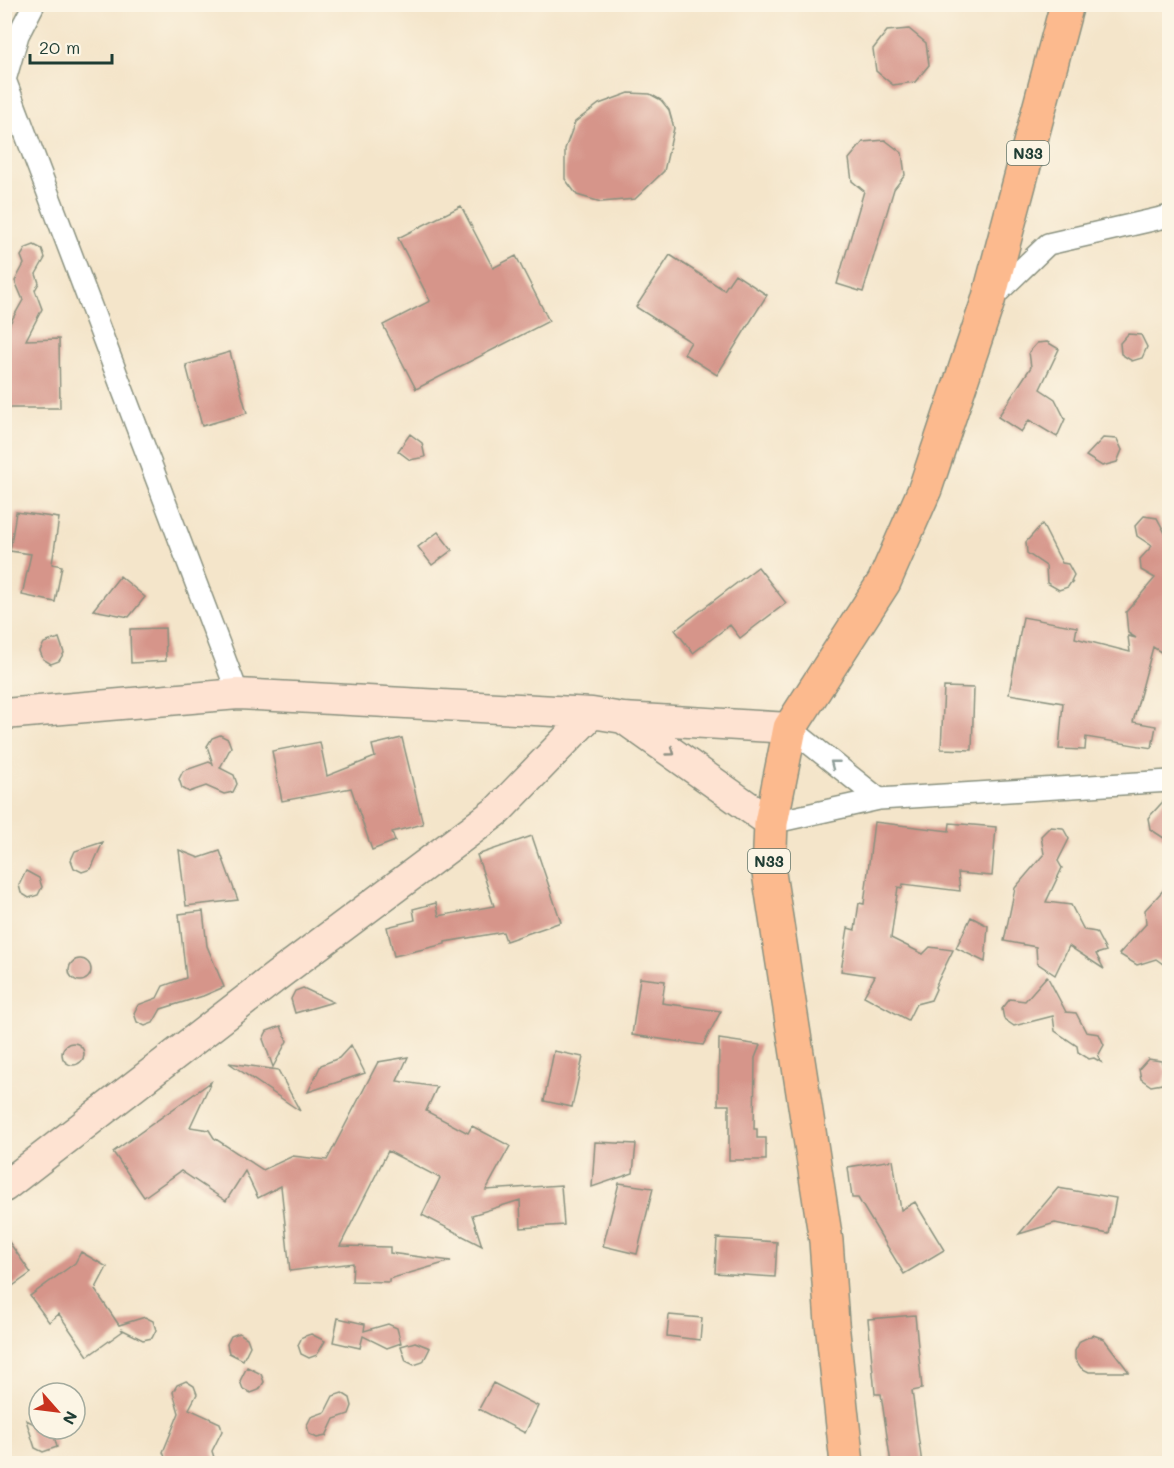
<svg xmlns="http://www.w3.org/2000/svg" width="1174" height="1468" font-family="Mali,sans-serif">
<rect width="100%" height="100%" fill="#fcf5e5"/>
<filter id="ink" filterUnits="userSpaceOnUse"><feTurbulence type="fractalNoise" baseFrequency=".0167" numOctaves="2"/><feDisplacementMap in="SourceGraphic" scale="12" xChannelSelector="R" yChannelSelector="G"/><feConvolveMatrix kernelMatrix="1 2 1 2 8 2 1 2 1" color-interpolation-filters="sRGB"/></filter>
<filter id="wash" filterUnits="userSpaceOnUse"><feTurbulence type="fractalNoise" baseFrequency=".008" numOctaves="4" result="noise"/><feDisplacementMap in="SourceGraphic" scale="24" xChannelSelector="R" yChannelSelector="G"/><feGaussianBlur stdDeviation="1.35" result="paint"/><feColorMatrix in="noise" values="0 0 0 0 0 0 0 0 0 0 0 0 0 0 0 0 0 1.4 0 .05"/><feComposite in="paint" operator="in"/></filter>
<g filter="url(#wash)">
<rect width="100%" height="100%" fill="#f4e5ca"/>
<g id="blocks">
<path fill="#d6958a" d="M909,29l17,14 3,22 -14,17 -22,3 -17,-14 -3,-22 14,-18z
M629,93l21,1 11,6 8,10 5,18 -10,43 -29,28 -34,3 -24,-7 -12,-16v-30l10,-27 24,-18z
M885,140l17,13 3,22 -11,14 -31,103 -26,-8 27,-93 -12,-10 -3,-22 14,-17z
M461,206l32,62 23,-12 33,65 -133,68 -33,-64 47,-24 -32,-63z
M34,245l8,4 3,9 -9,16 3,9 -4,7 7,19 -16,31 33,-1 1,69h-56v-74l19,-34 -8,-19 9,-17 -3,-8 5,-8z
M670,255l54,35 11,-16 32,21 -50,80 -33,-21 7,-12 -55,-35z
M1128,334l13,1 6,12 -5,11 -10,3 -11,-7 -1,-11z
M1047,342l12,7 -19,40 15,10 10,20 -8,18 -28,-17 -8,12 -23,-15 33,-50 -2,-15 8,-9z
M230,352l17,61 -45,13 -16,-61z
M410,434l12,9 3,14 -15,3 -12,-9z
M1103,438l14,1 5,11 -5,12 -15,4 -16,-10z
M16,512l43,6 -7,46 10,2 -7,36 -33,-7 9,-41 -21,-3z
M1144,516l13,2 8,15 5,-6v131l-17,-11 -20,75 23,4 -4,22 -66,-11 -1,13 -26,-1 4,-46 -54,-9 14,-77 54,10 -2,11 55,14 -2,-16 8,2 -8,-5 -2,-21 29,-34 -14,-8 -1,-11 12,-13 -15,-10 -2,-10z
M1042,524l20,39 6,1 6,11 -3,6 2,2 -2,-1 -3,5 -9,3 -12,-7 -1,-17 -19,-13 -1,-11z
M438,532l14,18 -20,15 -14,-18z
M758,567l28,36 -46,35 -10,-13 -37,28 -18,-23z
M120,576l25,21 -16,20 -36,-7z
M165,628l1,33 -35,2 -1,-34z
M59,638l5,15 -5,8 -8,3 -8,-5 -3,-8 4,-8z
M944,687l30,1 -2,62 -31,-1z
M220,735l8,4 3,8 -11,21 14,7 3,9 -4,8 -9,2 -18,-8 -17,6 -7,-4 -3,-9 4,-8 26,-9 4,2 -6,-18 5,-8z
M402,738l21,86 -31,8 3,9 -23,9 -21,-62 -69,13 -10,-50 48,-9 7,34 48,-19 -3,-12z
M1170,794v48l-20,-13 -2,-11z
M874,822l75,9 1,-8 46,4 -4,49 -34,-3 2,18 -57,-7 -1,4 -4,-1 -7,51 32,16 7,-7 23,3 -18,37 1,2 -5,11 -15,4 -8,16 -44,-24 11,-20 -34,-5 7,-43 7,2 4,-27 5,1z
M1050,827l13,1 6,11 -11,22 4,7 -16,34 25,3 13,25 12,2 10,19 -10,3 8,15 -35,-23 -14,29 -18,-12 -1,-16 -32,-6 11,-53 29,-34 -3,-18z
M532,836l29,86 -55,19 -3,-9 -58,10v2l-51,12 -7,-29 28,-7 -2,-11 23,-6 3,13 55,-10 -17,-51z
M103,842l-12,27 -9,3 -8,-4 -3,-8 4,-9z
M179,850l20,8 21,-7 18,49 -52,6z
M26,871l13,7 3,9 -4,8 -9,3 -8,-5 -2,-8z
M1170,883v86l-14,-10 -19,6 -18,-11 27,-30 -1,-14z
M203,911l4,35 17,41 -21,9 -42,13 -8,14 -8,3 -8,-4 -3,-9 4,-8 19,-7 6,-12 23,-8 -7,-64z
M971,917l17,9 -3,36 -29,-14z
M69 970a11 11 0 1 1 22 0a11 11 0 1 1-22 0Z
M1047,976l19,36 10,1 10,19 13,2 5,11 -6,11 3,6 -7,-4 -5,1 -11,-7 -1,-6 -22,-15 -2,-15 -39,10 -10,-7 -2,-10 8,-10 15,2z
M640,978l25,3 -3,22 59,8 -18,34 -71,-10z
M303,988l30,14 -38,11 -4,-14 4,-8z
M281,1026l6,15 -14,26 -10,-28 4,-8z
M719,1039l41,6 -5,13 -1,71h3v9h9v22h-37v-55h-11z
M62 1054a11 11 0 1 1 22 0a11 11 0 1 1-22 0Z
M351,1045l14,28 -57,19 13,-27 18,-7z
M554,1051l29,6 -11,50 -28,-6z
M408,1057l-11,24 40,6 -11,24 42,22 4,-7 38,20 -24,44 75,-5 3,40 -43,3 -1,-28 -48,15 10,31 -60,-31 18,-37 -52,-27 -48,95 50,1v6l61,8 -62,18v3l-37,-1 1,-18 -63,8 -9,-85 -23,12 -13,-27 -19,30 -45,-30 -37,26 -31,-45 98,-70 -21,45 19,3 5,8 49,32 30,-14 34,4 51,-98z
M1148,1059l13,2 6,11 -5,12 -11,2 -10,-7 -2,-10z
M229,1063l49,7 22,41z
M595,1142l41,2 -3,29 -41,14z
M893,1160l8,50 14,-8 29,48 -40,24 -46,-76h-6l-4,-31z
M619,1183l34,5 -16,66 -34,-8z
M1058,1188l58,10 -7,36 -54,-11 -36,11z
M4,1235l27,38 -27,19z
M717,1238l60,4 -2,35 -60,-4z
M81,1252l26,15 -12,23 24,35 26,-8 8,4 3,9 -4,8 -9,2 -22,-11 2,2 -35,25 -29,-42 -10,8 -19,-26 45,-33z
M669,1315l33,3 -2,22 -33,-4z
M915,1315l7,74 -10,2 10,73h-31l-10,-70h-6l-7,-75z
M338,1318l27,6 -1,7 24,-7 9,4 4,15 -14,5 -24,-12 -3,12 -27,-6z
M239,1333l8,5 3,8 -7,14 -14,-7 -2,-9 4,-8z
M311,1334l14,7 -8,14 -8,3 -8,-4 -3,-9 4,-8z
M1093,1335l11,4 25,33h-40l-8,-4 -6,-9v-8l5,-10z
M415,1342l15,6 -7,14 -9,3 -8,-4 -5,-15z
M247,1367l14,7 3,8 -5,8 -8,3 -8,-4 -3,-8z
M186,1381l8,5 3,8 -8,15 31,14 2,8 -10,20 4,13h-43l-7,-4 -3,-8 16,-39 -6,-21 4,-7z
M493,1383l45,23 -13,27 -46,-24z
M342,1393l8,5 2,8 -3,8 -15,5 -8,17 -9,2 -8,-4 -2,-9 4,-8 14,-5 8,-16z
M26,1420l13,6v3h7l7,3 4,15 -14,5 -8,-4z"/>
</g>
</g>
<g filter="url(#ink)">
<use href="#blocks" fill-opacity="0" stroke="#8a917f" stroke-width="1.5"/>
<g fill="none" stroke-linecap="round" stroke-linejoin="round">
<defs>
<path id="street" d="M4,77l234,617
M5,80l13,-45 16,-31
M991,299l57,-55 122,-28
M790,728l89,71
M771,823l108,-24 291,-18"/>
<path id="secondary" d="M4,714l234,-20 354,19 31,5 167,10
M623,718l148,105
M4,1187l274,-212 219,-164 95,-98"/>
<path id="primary" d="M847,1464l-15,-141 -6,-82 -57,-368 2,-50 19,-95 94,-146 41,-93 63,-188 79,-297"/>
</defs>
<use href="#street" stroke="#8a917f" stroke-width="24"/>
<use href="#secondary" stroke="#8a917f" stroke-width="33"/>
<use href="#primary" stroke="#8a917f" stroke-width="36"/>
<use href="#street" stroke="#fff" stroke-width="21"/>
<use href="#secondary" stroke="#fee3d2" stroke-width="30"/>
<use href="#primary" stroke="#fcba8e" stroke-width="33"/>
</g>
<defs><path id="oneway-chevron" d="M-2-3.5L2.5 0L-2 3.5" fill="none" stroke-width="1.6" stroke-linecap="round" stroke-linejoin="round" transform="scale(1.5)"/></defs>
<use stroke="#8e9083" href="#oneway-chevron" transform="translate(671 752) rotate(36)"/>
<use stroke="#8f9e9a" href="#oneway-chevron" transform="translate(834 764) rotate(-142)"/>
</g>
<g text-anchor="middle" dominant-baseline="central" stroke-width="4.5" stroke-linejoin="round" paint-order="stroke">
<g fill="#fcf5e5" stroke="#617469" stroke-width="1.5">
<rect x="1007" y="141" width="42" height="24" rx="4.5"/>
<rect x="748" y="849" width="42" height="24" rx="4.5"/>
</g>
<g font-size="15" font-weight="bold" fill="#1f3d34">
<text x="1028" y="153">N33</text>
<text x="769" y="861">N33</text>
</g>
</g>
<rect width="1174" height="1468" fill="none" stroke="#fcf5e5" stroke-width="24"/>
<g transform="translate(57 1411) rotate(118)"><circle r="28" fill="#fcf5e5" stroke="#a4ab9e" stroke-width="1.5"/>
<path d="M0-4.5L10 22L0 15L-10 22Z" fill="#c8321e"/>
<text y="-9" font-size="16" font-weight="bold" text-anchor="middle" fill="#1f3d34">N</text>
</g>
<path d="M30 54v9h82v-9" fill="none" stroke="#1f3d34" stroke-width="3"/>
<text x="39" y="54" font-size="18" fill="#1f3d34" stroke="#fcf5e5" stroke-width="4.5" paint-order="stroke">20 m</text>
</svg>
